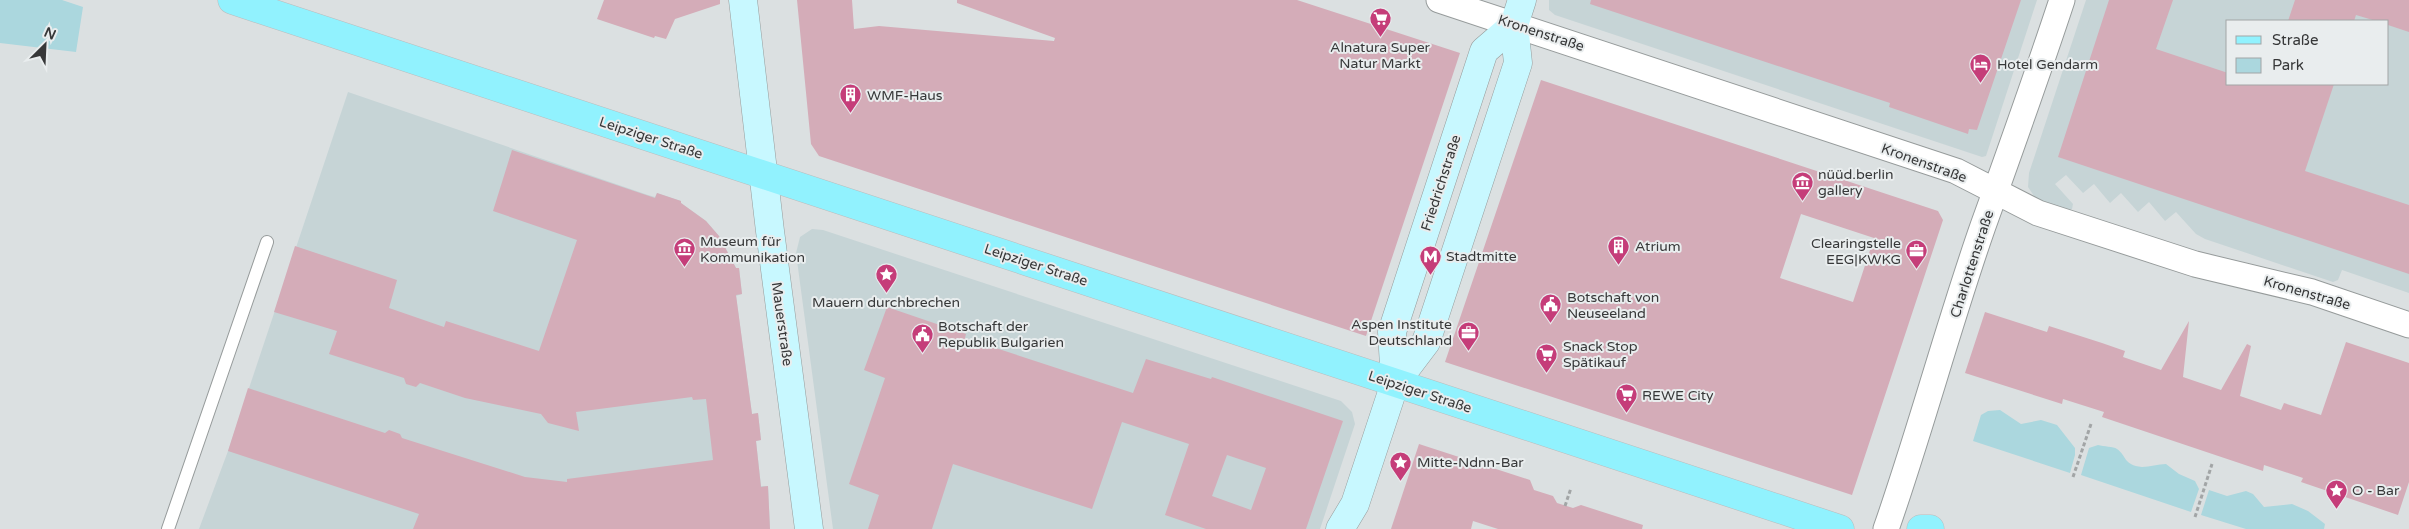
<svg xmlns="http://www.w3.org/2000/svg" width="2409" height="529" font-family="'Varela Round',sans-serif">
<rect width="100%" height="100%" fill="#dbe0e1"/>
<path fill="#c6d4d6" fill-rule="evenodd" d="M1549,0h488l-51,156 -4,1 -427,-142 -6,-5z
M2086,0h323v293l-67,-23 -4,10 -5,2 -128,-43 -9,-5 -20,-22 -11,9 -16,-19 -11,10 -17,-19 -11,10 -16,-19 -11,9 -17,-18 -11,9 18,20 -1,5 -4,2 -32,-12 -8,-12 1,-14zM2228,21h160v63h-160z
M348,92l300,103 7,2 2,-4 24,8v2l25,18 13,15 17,32h3l3,26 -6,2 16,118 6,-1 3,27 -5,1 5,45h7l2,43h-571l29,-78z
M812,229l11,1 518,171 11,11 3,12 -35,105h-487l-37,-276 4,-16z"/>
<path fill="#abd7de" d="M0,0h62l21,7 -7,45 -76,-9z
M2000,410l21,14 20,-4 16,5 18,23v7l-5,18 -97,-32 8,-26 7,-4z
M2098,445c6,2 15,1 19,4 10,7 6,16 25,18 8,0 16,-3 24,-3l13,10 16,7 4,8 -8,23 -110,-37 8,-27z
M2209,490l18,6 19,-5 7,3 11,13 28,-3 16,7 17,13 -1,5h-78l-45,-14z"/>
<path fill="#d4acb8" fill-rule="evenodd" d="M604,0h116v4l-45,15 -9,20 -11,-3 -1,2 -57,-19z
M797,0h55l2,29 25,-3 175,15 1,-3 -98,-35v-3h340l163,53 -94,283 -547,-180 -8,-12z
M1591,0h430l-44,130 -8,-1 -1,5 -79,-27 1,-4 -300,-99z
M2109,0h64l-17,49 72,24v11h106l-29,87 104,34v69l-351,-117z
M2295,0h114v32l-21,-7v-4h-12l-20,-6 -2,6h-66z
M1541,80l397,131 5,9 -91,275 -407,-133zM1801,214l73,24 -21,64 -73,-24z
M512,150l143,48 2,-5 24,8v2l25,18 13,15 17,32h3l3,26 -6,1 16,119 6,-1 3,27 -5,1 5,46 7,-1 2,43h-357l6,-15 -191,-63 20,-63 137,45 4,-3 11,4 2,4 123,39 42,5v-3l146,-19 -7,-61 -13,1 -1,-3 -116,15 3,19 -31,-8 -7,-9 -76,-16 -45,-15 -4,4 -10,-3 -2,-6 -75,-24 8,-23 -63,-19 21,-66 102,34 -8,28 55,19 2,-6 93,30 38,-111 -84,-29z
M887,307l79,27 -1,4 168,55 13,-34 65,20 1,-2 131,44 -37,108h-100l-41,-14 24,-71 -67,-22 -30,87 -139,-45 -21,65h-64l11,-34 -30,-11 36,-106 -21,-8zM1227,455l39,13 -15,42 -39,-14z
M1985,312l62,20 2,-6 53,17 23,8 -2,6 38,13 28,-49 -6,56 38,13 26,-46 4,2 -11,50 41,14 3,-7 37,12 25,-73 63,21v119l-11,33 -97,-33 2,-4 -39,-13 -1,6 -161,-54 2,-5 -41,-13 -1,5 -97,-31z
M1419,444l111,36 4,10 19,6 4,7 16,5 8,-3 62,20 -1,4h-144l-25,-8 -2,8h-80z"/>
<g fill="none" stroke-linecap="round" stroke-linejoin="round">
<defs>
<path id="lane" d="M168,529l99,-287"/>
<path id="street" d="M1439,0l517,171 82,42 157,51 117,28 97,33
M1886,529c35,-100 62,-203 97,-303 27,-75 54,-150 79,-226"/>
<path id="secondary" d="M743,0l27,231 39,298
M1395,383l-3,-51 92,-281 30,-26
M1340,529l15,-25 40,-121 31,-41 92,-279 -4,-38 8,-25"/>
<path id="primary" d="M232,0l1608,529
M1921,529h9"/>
</defs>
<use href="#lane" stroke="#969b9b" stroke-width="14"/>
<use href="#street" stroke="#969b9b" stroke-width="27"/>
<use href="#secondary" stroke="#969b9b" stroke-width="29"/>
<use href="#primary" stroke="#bbbbbc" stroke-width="29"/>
<path stroke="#a2a5a6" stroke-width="3" stroke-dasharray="4 2.5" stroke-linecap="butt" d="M2073,477l18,-53
M1565,506l6,-18
M2195,517l17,-53"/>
<use href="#lane" stroke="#fff" stroke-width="12"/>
<use href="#street" stroke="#fff" stroke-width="25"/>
<use href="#secondary" stroke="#c8f8ff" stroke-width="28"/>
<use href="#primary" stroke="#91f2fe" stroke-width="28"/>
</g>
<defs>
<symbol id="supermarket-pin" viewBox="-11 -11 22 30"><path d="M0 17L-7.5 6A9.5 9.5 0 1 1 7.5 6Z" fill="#c53d79" stroke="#e9edee"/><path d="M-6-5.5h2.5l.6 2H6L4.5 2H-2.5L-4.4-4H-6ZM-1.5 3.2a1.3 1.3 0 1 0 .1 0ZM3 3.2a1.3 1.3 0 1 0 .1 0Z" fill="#fff"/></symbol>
<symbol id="hotel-pin" viewBox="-11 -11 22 30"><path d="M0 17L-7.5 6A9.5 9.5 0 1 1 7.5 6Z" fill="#c53d79" stroke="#e9edee"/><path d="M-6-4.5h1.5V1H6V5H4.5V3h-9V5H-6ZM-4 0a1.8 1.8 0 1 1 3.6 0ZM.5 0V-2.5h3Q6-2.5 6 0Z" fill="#fff"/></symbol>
<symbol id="building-pin" viewBox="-11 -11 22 30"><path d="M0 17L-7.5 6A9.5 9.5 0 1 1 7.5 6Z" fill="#c53d79" stroke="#e9edee"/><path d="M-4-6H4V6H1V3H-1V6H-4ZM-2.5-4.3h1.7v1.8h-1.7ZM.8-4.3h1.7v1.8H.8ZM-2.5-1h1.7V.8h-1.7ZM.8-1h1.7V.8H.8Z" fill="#fff"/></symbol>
<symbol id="museum-pin" viewBox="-11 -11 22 30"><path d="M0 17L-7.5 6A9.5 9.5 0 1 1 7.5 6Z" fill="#c53d79" stroke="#e9edee"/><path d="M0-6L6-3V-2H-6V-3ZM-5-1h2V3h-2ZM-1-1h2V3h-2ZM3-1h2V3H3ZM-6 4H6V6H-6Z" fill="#fff"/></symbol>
<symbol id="office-pin" viewBox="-11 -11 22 30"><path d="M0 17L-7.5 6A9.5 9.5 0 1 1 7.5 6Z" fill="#c53d79" stroke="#e9edee"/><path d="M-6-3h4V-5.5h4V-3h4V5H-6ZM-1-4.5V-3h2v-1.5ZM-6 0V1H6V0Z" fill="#fff"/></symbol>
<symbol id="metro-pin" viewBox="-11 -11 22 30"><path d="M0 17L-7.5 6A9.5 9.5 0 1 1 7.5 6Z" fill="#c53d79" stroke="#e9edee"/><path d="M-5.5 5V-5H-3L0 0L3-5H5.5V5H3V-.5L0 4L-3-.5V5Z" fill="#fff"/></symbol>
<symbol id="sight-pin" viewBox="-11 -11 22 30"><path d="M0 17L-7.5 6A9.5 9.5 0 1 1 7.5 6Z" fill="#c53d79" stroke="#e9edee"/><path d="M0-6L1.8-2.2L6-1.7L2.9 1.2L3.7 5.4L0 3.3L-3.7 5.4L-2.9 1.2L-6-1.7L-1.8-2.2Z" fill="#fff"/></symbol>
<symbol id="civic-pin" viewBox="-11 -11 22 30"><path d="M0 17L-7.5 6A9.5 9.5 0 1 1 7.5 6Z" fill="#c53d79" stroke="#e9edee"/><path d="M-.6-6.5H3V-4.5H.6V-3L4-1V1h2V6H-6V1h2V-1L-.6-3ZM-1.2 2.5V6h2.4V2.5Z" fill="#fff"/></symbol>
</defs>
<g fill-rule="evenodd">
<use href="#supermarket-pin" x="1368" y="6" width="25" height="34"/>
<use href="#hotel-pin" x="1968" y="52" width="25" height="34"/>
<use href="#building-pin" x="838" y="82" width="25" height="34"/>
<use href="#museum-pin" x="1790" y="170" width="25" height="34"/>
<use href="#building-pin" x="1606" y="234" width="25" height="34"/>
<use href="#museum-pin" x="672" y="236" width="25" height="34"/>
<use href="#office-pin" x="1904" y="238" width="25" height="34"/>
<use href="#metro-pin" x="1418" y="244" width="25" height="34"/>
<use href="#sight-pin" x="874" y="262" width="25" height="34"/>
<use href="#civic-pin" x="1538" y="292" width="25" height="34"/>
<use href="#office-pin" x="1456" y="320" width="25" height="34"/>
<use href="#civic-pin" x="910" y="322" width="25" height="34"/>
<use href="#supermarket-pin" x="1534" y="342" width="25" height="34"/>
<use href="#supermarket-pin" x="1614" y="382" width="25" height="34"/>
<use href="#sight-pin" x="1388" y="450" width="25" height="34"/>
<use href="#sight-pin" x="2324" y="478" width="25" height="34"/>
</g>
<g text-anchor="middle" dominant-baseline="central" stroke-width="4" stroke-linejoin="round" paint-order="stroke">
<g font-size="14" fill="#373839" stroke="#e9edee">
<text transform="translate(1541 33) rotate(18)">Kronenstraße</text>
<text transform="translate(651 138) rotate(18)">Leipziger Straße</text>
<text transform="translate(1924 163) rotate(20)">Kronenstraße</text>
<text transform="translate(1441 183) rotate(-72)">Friedrichstraße</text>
<text transform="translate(1972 264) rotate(-72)">Charlottenstraße</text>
<text transform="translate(1036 265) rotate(18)">Leipziger Straße</text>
<text transform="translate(2307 293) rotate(16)">Kronenstraße</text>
<text transform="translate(782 324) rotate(82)">Mauerstraße</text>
<text transform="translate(1420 392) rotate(18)">Leipziger Straße</text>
</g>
<g font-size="14" fill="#373839" stroke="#e9edee" text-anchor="start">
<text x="1380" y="47" text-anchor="middle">Alnatura Super<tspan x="1380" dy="16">Natur Markt</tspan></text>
<text x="1997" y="64">Hotel Gendarm</text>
<text x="867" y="95">WMF-Haus</text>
<text x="1818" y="174">nüüd.berlin<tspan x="1818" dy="16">gallery</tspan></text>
<text x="700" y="241">Museum für<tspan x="700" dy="16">Kommunikation</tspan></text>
<text x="1901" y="243" text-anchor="end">Clearingstelle<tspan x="1901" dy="16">EEG|KWKG</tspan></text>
<text x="1635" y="246">Atrium</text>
<text x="1446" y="256">Stadtmitte</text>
<text x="1567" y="297">Botschaft von<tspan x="1567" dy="16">Neuseeland</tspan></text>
<text x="886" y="302" text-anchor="middle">Mauern durchbrechen</text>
<text x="1452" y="324" text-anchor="end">Aspen Institute<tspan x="1452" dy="16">Deutschland</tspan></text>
<text x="938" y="326">Botschaft der<tspan x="938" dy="16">Republik Bulgarien</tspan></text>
<text x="1563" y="346">Snack Stop<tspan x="1563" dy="16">Spätikauf</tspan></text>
<text x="1642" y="395">REWE City</text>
<text x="1417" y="462">Mitte-Ndnn-Bar</text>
<text x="2352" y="490">O - Bar</text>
</g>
</g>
<rect x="2226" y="20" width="162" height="65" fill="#e9edee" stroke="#a2a5a6"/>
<rect x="2236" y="36" width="25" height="8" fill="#91f2fe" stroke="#a2a5a6"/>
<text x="2272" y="45" font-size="15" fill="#373839">Straße</text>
<rect x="2236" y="58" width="25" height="15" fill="#abd7de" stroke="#a2a5a6"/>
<text x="2272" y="70" font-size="15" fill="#373839">Park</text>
<g transform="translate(45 45) rotate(24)" stroke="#e9edee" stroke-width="4" paint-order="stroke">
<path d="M0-4L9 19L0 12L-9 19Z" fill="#373839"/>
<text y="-8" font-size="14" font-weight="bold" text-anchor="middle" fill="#373839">N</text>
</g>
</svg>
